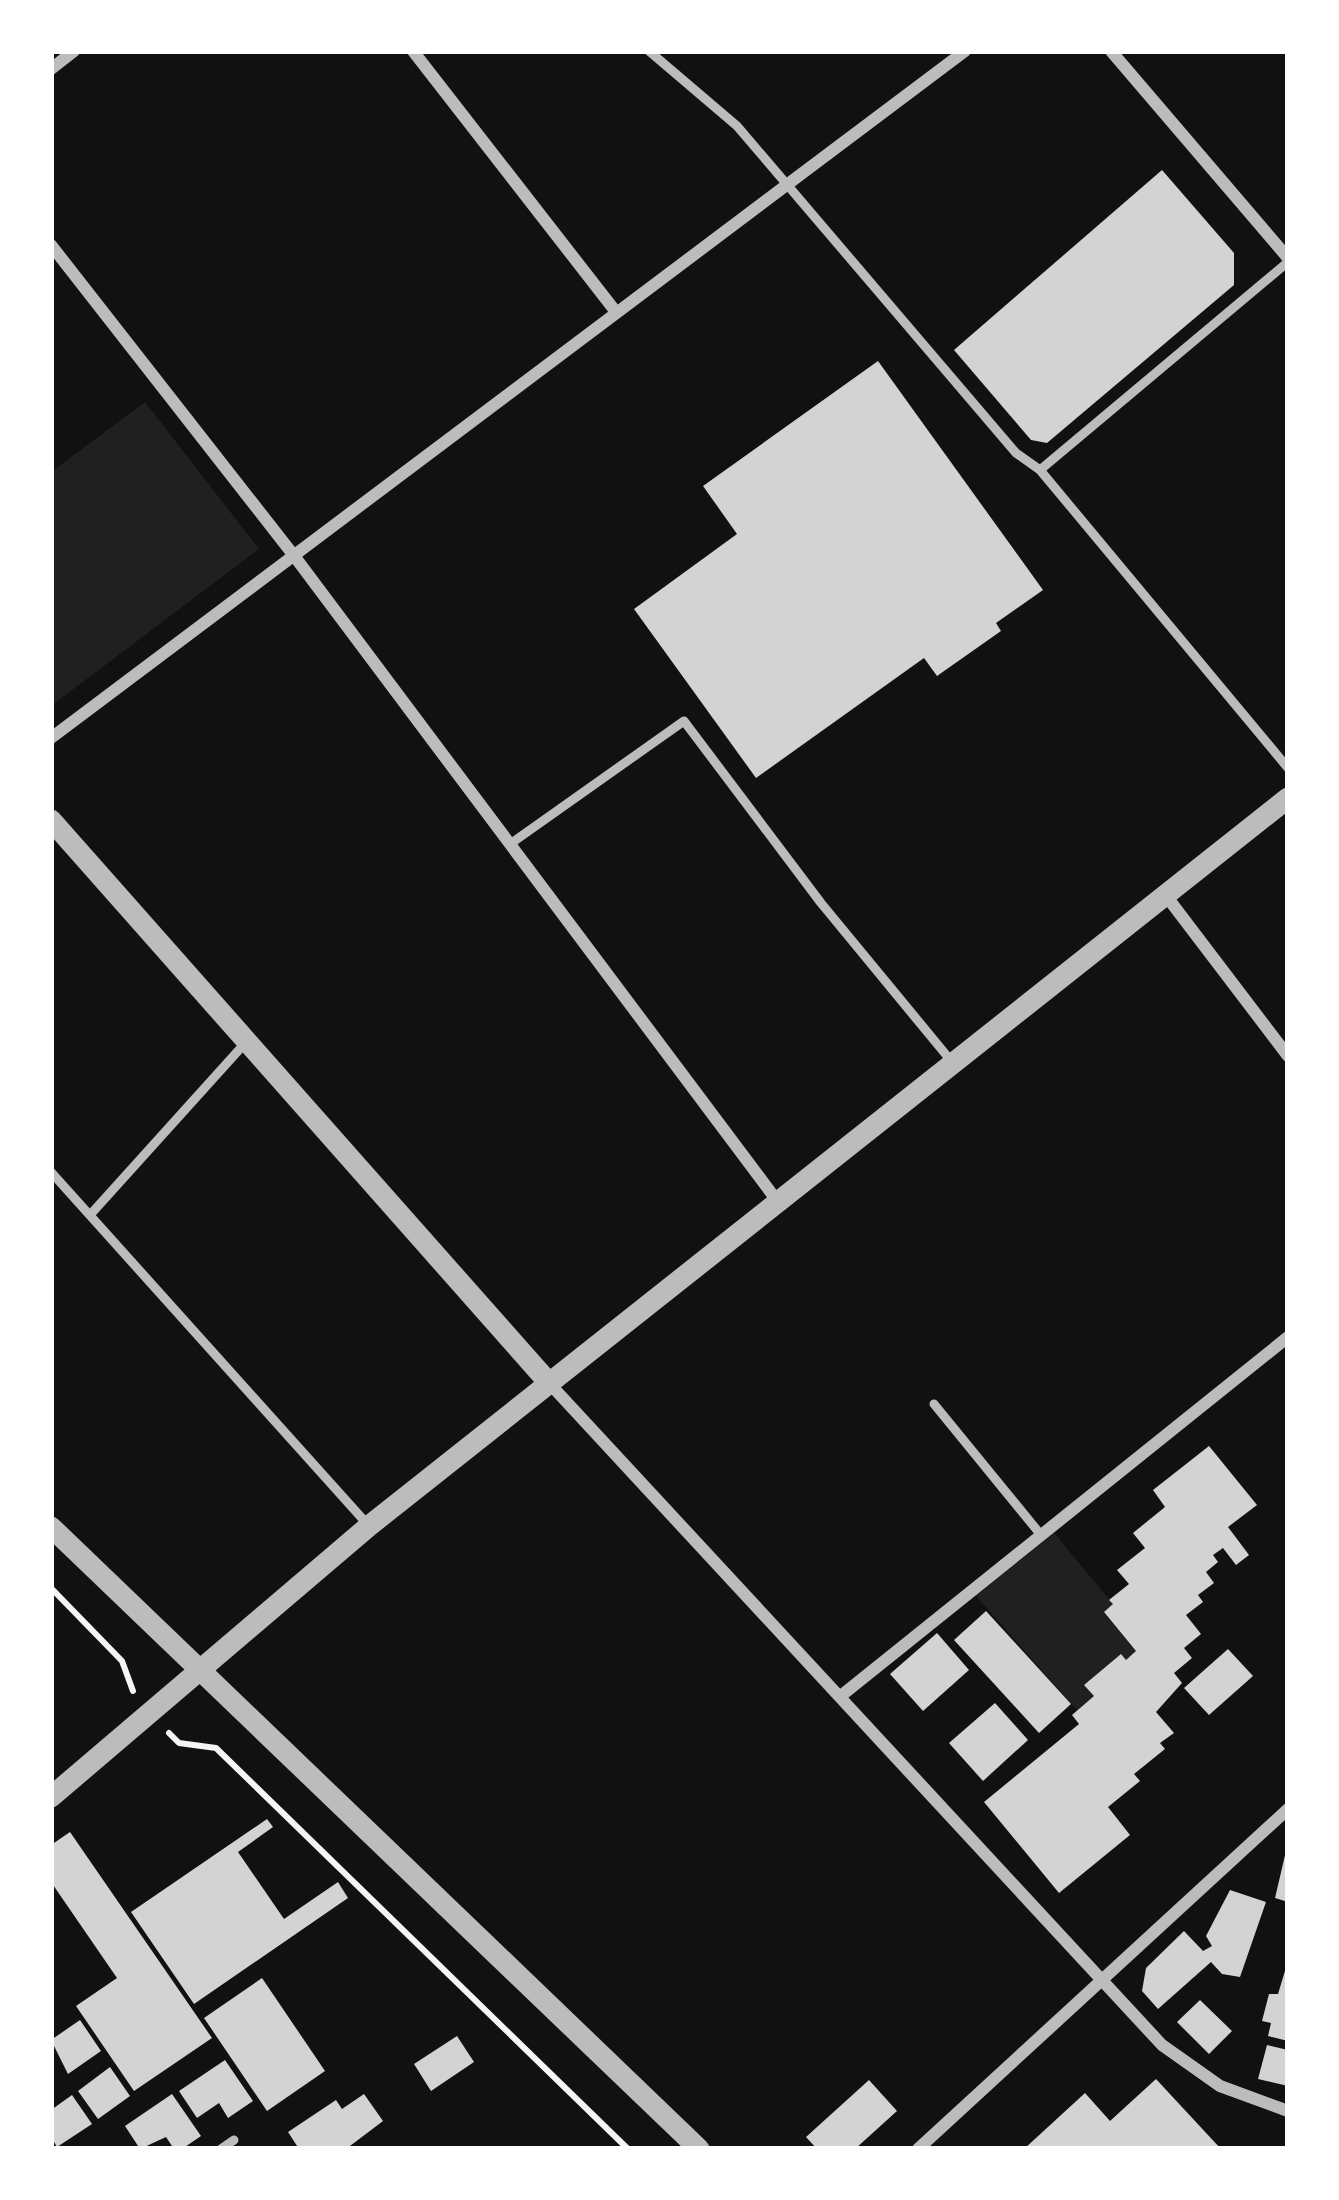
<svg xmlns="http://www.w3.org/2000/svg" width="1339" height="2200" font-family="'PT Sans',sans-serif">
<rect width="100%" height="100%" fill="#111"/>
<path fill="#202020" d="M145,402l114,147 -208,157v-234z
M1054,1533l59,71 -9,9 32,38 -10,9 -5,-6 -36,30 9,12 -17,14 -101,-114z"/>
<path fill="#d3d3d3" d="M1162,170l72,83v32l-187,158 -16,-3 -77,-90z
M878,361l165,229 -47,33 5,8 -64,45 -13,-18 -168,120 -122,-169 103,-75 -34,-48z
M1209,1446l48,59 -29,22 21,28 -13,10 -13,-17 -10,7 5,7 -12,10 8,11 -16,12 5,7 -17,13 15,19 -17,14 8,10 -18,15 8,10 -26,29 18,21 -14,10 5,6 -31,25 6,7 -32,26 22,28 -71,58 -75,-91 95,-78 -7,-9 22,-19 -10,-11 37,-31 5,6 10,-9 -32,-39 9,-8 -4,-4 20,-16 -12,-14 28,-22 -12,-15 32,-26 -12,-17z
M986,1611l85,93 -32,29 -85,-93z
M937,1633l32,37 -46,41 -33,-37z
M1228,1649l25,27 -44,39 -25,-27z
M995,1703l33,37 -45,41 -34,-38z
M267,1819l6,8 -35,25 46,67 54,-37 10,16 -154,106 -63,-92z
M70,1832l142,206 -78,53 -58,-85 41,-28 -66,-96v-37z
M1286,1851h2v51l-13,-4z
M1230,1890l36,12 -26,75 -18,-3 -11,-12 -53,47 -16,-18 4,-23 38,-37 19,20 9,-5 -6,-10z
M1288,1961v80l-20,-5 3,-13 -9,-2 7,-27h9z
M262,1978l63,93 -58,40 -63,-93z
M1200,2000l32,31 -23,23 -32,-32z
M80,2020l21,31 -33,23 -17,-34z
M457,2036l17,26 -43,29 -17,-27z
M1267,2045l21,5v36l-30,-7z
M225,2060l28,41 -25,17 -9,-15 -22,15 -18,-27z
M110,2067l20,29 -32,23 -20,-28z
M1156,2079l65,70h-197l61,-56 25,28z
M869,2080l28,31 -42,38h-38l-11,-12z
M172,2094l29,42 -19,13h-8l-8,-12 -26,12 -15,-23z
M364,2094l19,27 -37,28h-47l-11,-17 48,-32 6,9z
M72,2095l20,29 -35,23 -6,-10v-27z"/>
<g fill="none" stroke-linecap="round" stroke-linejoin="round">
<path stroke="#f5f5f5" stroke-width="6" d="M51,1588l71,73 11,30
M169,1733l10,10 37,5 412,401"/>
<path stroke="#bcbcbc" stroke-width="9" d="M649,51l88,75 279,327 24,17 248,298
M1040,470l248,-208
M510,844l174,-123 137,182 131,159
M51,1172l318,354
M90,1215l157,-174
M934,1404l107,131
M221,2149l13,-9"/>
<path stroke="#bcbcbc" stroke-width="12" d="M413,51l203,261
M1111,51l177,207
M51,69l23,-18
M51,245l244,312 483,645
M51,738l914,-687
M1164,893l124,163
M549,1383l613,662 58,41 68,25
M842,1695l446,-358
M918,2149l370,-340"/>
<path stroke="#bcbcbc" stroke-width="21" d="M51,820l498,563
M51,1527l648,622
M51,1797l318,-271 919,-728"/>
</g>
<rect width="1339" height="2200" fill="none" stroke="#ffffff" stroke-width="108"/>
</svg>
